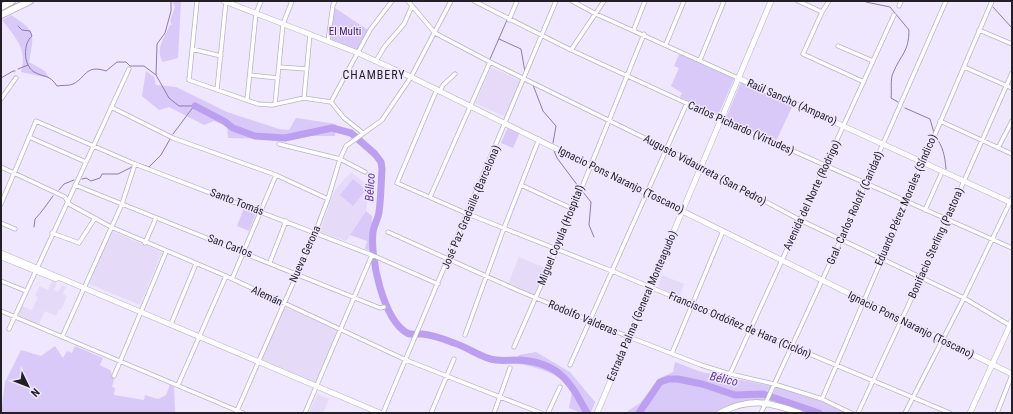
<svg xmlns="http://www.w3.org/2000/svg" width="1013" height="414" font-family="'Roboto Condensed',sans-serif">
<rect width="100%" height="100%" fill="#eee7fe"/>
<path fill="#e5dbf9" d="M491,67l30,14 -16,36 -30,-14z
M351,172l18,14 -3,25 -20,30 -27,-9 16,-42z
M111,231l51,21 -22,53 -51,-21z
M519,257l26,11 -11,27 -26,-11z
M662,275l22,9 -4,12 -22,-9z
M52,281l5,2 -3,7 4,2 4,-7 4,2 -3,7 4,2 -6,14 -2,-1 -3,7 -11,-5 -6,13 -22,-8 4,-10 11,4 6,-13 -3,-1 4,-10 9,4z
M285,307l53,23 -23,53 -53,-23z
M317,394l12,5 -6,14h-14z"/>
<path fill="#d8c9f8" d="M172,1h9l-3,57 -15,4c-9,-12 2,-25 7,-37h2l-2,-4 5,-14z
M335,8l33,22 -11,20 -27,-11z
M11,15c26,17 23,17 18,47l16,9 4,7 -28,-6c7,-23 -6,-35 -19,-52z
M679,54l55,25 -16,36 -38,-18 2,-4 -11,-7 8,-18 -5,-2z
M146,71l8,6 2,8 20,2 51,25 52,17 10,1 7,-12 40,6 -1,12h-25l-24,3 -58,-1 -1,-12 -13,-5 -10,4 -35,-18 -10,3 -17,-14z
M741,82l52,23 -17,36 -50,-23z
M508,127l12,5 -7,16 -12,-5z
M353,179l13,11 -13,16 -13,-11z
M244,208l12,5 -7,18 -12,-5z
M366,211l6,5 1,36 -8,-3 2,-8 -17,-6z
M55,346l8,12 4,-7 5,2 3,-7 28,12 -3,7 10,5 4,9 -2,8 3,1 -1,7 30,5 1,-5 13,4 8,-4 4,-10 4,2 1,25 -174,1 4,-31 16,-32 20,6z
M536,352l34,20 25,30 -4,11h-10l-12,-5 3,-17c-13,-19 -35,-23 -56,-28l3,-8z
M675,362l26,10 70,14 -6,14c-19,0 -33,3 -48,13h-92l15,-10 20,-25 13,-6z
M776,387l44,14 27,12h-39l-25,-10 -13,-2z"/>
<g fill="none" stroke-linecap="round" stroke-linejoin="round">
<path stroke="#8e79b4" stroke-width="1" d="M171,1v10l-6,22 -8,11 -1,31 13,23 10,8h16
M866,2l24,5 19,23c0,22 -8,24 -16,43 -3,7 -1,18 -2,25l7,4
M993,7l19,21
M18,26l4,4 8,1 2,5c-9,7 -9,29 2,36 11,6 15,2 23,14 5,-1 12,0 16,-2 13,-6 12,-20 33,-13l11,-9h9l4,4h14l12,9
M499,39l22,10 4,23
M490,59l17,-39
M18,69l10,-4
M1,78l12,-7h2
M525,80l8,5 10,26 13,15 -3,17
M905,108l25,11 4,14
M173,134l21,-28
M935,136c8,10 10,20 11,33
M554,151l3,7 21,28
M140,164l9,3 12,-12 9,-16
M82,179l4,-1 5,3 9,-3 2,-4h16l14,-7
M59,190l5,-6 10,-4
M583,192l8,10 -2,23 5,12
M34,227l1,-8c7,-7 12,-15 18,-23"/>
<path stroke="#bc9ff1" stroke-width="7" d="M195,106l29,15 9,7 22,8 30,2 47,-10 19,5 24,21 6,8 1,7c-1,14 -1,29 -3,43 -1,7 -5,13 -6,20 -3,26 10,87 34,101 4,2 10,1 15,1 10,1 22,5 32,9 14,4 28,16 42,17 8,1 16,0 24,0 40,3 50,22 67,53
M639,413l21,-31 9,-3h9l24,5 33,11 28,-1 56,19"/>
<defs>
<path id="street" d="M197,1l-8,79 69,24 14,1 32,-7 27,4 13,16 19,15
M408,1l27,32 55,29 177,87 133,71 164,78 47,28
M474,1l97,49 150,69 291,129
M572,1l24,13 142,64
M798,1l24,11 -19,42 61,28
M899,6l2,-5
M822,12l7,-11
M509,20l8,-19
M634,29l11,-28
M979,30l33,14
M328,41l5,-36 2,-4
M666,44l18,-43
M838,46l35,15
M192,49l29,7
M571,50l33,-49
M700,60l24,-59
M376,61l9,-15 19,-22 8,-18
M279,67l28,2
M964,67l48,21
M250,75l28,3
M437,89l-40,94 71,31 144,57 338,142
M217,90l9,-89
M440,91l3,-6 12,-11
M304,98l6,-64
M1,99l15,-21
M247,100l9,-87 5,-12
M331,102l39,-72 22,-29
M275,104l8,-80 9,-23
M111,107l62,31 103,37 52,24
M940,121l72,33
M29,137l57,25
M279,144l61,15 25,13
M998,148l14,-27
M1,167l64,30 4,7 42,23 115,49 180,84 135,53
M75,185l305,123 4,-1
M521,185l52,24
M430,197l60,-135
M1,204l35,-83 99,43 237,91 66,29
M925,210l17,-38
M1,223l14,6
M388,232l129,58 112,47 72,28 29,9 44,10 48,15 29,14
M52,233l27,10 16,-25
M145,243l11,-25
M270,262l16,-41
M232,279l44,-104
M1,281l25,10
M1,311l242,102
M171,324l25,-60
M9,329l120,-260
M465,335l39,-107 35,-89
M62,337l60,-133 13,-40
M514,347l43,-98 87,-215
M672,353l51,-122
M570,365l117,-262
M730,374l164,-359
M114,376l52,-124
M178,385l48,-109
M822,399l170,-398
M236,413l79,-180 13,-34 12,-40 6,-13 36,-26 29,-43 40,-76
M305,413l67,-158
M383,413l173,-412
M431,413l23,-54
M494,413l16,-45
M548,413l12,-26
M761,413l80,-174 105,-238
M858,413l63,-135 91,-205
M905,413l59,-115 48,-100
M997,413l15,-38"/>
<path id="secondary" d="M224,1l134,52 53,24 601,297
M738,78l274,125
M1,253l379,160
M1,257l55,22
M597,413l174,-412
M970,413l42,-92"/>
<path id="primary" d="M720,413c30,-16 49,-11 80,0"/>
<path id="highway" d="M1,7l11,-6
M1,15l29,-14"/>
</defs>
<use href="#street" stroke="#b9b2c8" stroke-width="5"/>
<use href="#secondary" stroke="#b9b2c8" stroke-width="6"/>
<use href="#primary" stroke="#b9b2c8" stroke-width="7"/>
<use href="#highway" stroke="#b9b2c8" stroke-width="8"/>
<use href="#street" stroke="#fff" stroke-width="3.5"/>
<use href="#secondary" stroke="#fff" stroke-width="5"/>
<use href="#primary" stroke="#fff" stroke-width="5.5"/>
<use href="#highway" stroke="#fff" stroke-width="6"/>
</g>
<g text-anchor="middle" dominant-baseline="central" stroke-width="3" stroke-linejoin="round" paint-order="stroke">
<g font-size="11" fill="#461977" stroke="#eee7fe">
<text x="345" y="31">El Multi</text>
</g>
<g font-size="11" fill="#221f27" stroke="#eee7fe">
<text transform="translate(792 102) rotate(24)">Raúl Sancho (Amparo)</text>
<text transform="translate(741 128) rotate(24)">Carlos Pichardo (Virtudes)</text>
<text transform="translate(705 170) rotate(28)">Augusto Vidaurreta (San Pedro)</text>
<text transform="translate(621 180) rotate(26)">Ignacio Pons Naranjo (Toscano)</text>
<text transform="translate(812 195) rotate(-65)">Avenida del Norte (Rodrigo)</text>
<text transform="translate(906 200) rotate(-67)">Eduardo Pérez Morales (Síndico)</text>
<text transform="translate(237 202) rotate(21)">Santo Tomás</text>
<text transform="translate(471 207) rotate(-67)">José Paz Gradaille (Barcelona)</text>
<text transform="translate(855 208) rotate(-66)">Gral. Carlos Roloff (Caridad)</text>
<text transform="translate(561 235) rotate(-68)">Miguel Coyula (Hospital)</text>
<text transform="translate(936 243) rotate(-66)">Bonifacio Sterling (Pastora)</text>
<text transform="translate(230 246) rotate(21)">San Carlos</text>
<text transform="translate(305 254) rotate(-66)">Nueva Gerona</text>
<text transform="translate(267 296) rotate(25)">Alemán</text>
<text transform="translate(642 306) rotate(-67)">Estrada Palma (General Monteagudo)</text>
<text transform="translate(583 318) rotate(23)">Rodolfo Valderas</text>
<text transform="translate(740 325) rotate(23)">Francisco Ordóñez de Hara (Ciclón)</text>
<text transform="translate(911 325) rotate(26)">Ignacio Pons Naranjo (Toscano)</text>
</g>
<g font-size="12" letter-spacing="1" fill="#221f27" stroke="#eee7fe">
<text x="374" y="75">CHAMBERY</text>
</g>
<g font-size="12" font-style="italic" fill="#613997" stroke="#eee7fe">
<text transform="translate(370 187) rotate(-87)">Bélico</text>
<text transform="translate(724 379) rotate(13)">Bélico</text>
</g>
</g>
<rect width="1013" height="414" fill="none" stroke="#221f27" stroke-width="4"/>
<g transform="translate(28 386) rotate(133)" stroke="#eee7fe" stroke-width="3" paint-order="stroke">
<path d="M0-3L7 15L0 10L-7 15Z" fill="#221f27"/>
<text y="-6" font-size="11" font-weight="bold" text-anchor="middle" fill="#221f27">N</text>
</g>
</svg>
